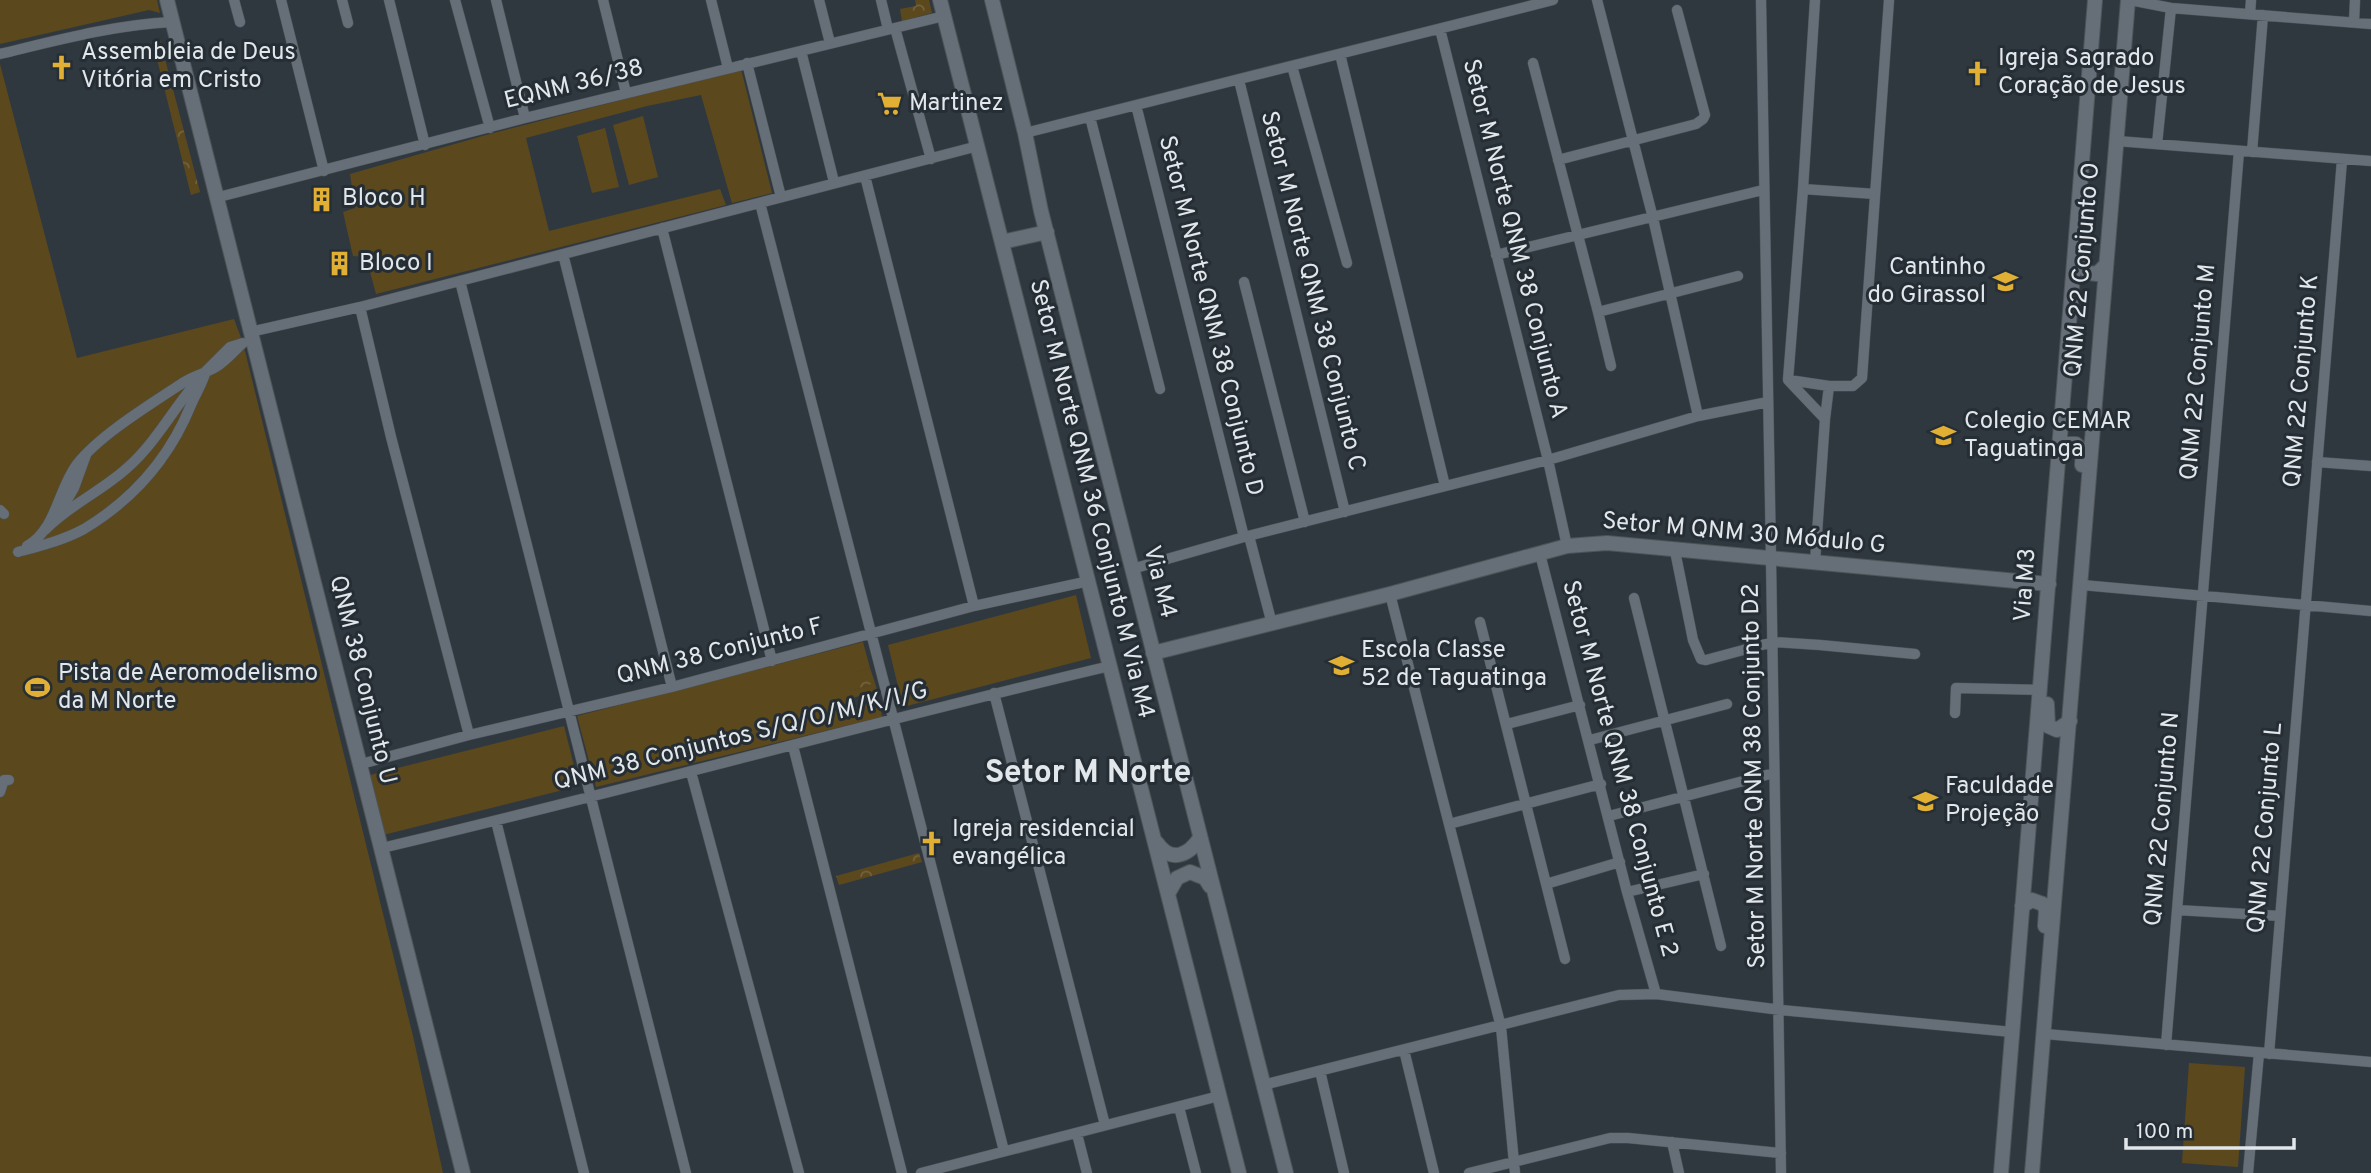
<svg xmlns="http://www.w3.org/2000/svg" width="2371" height="1173" font-family="Overpass,sans-serif">
<defs>
<pattern id="park-crowns" width="20" height="18" patternUnits="userSpaceOnUse" patternTransform="scale(1.75)"><rect width="20" height="18" fill="#5c481d"/><path d="M2 6a3 3 0 1 1 6 0M12 15a3 3 0 1 1 6 0" fill="none" stroke="#73623e"/></pattern>
</defs>
<rect width="100%" height="100%" fill="#30383f"/>
<path fill="#5c481d" d="M0,0h157l3,13 -11,-3 -149,34z
M0,64l77,294 157,-39 9,24 170,693 30,137h-443z
M741,69l31,124 -40,10 -31,-108 -54,11 -121,32 23,93 171,-42 6,16 -350,89 -10,-37 -13,-1 -10,-44 12,-4 -5,-34 136,-39z
M643,116l15,61 -29,8 -16,-60z
M605,128l14,59 -27,6 -15,-57z
M1076,595l15,63 -188,49 -15,-62z
M863,642l7,26 -23,7 4,16 24,-8 2,7 -27,9 4,9 25,-9 3,18 -286,70 -19,-71z
M564,726l15,60 -196,49 -13,-60z
M2189,1063l56,4 -7,100 -56,-4z"/>
<path fill="url(#park-crowns)" d="M915,0h14l3,13 -30,8 -2,-12 16,-3z
M160,40l40,152 -9,3 -38,-152z
M870,668l5,15 -24,8 -5,-16z
M919,853l3,9 -83,23 -3,-9z"/>
<g fill="none" stroke-linecap="round" stroke-linejoin="round">
<defs>
<path id="street" d="M234,0l6,22
M281,0l43,171
M342,0l6,23
M389,0l36,145
M455,0l35,128
M496,0l29,118
M603,0l23,93
M711,0l17,68
M819,0l11,43
M881,0l7,29
M1597,0l56,218 45,198
M1761,0c5,391 17,782 20,1173
M2130,0l41,8 200,16
M2250,14l1,-14
M2354,22l1,-22
M895,28l36,131
M1440,29l108,431 19,86
M801,51l33,131
M0,54c58,-14 113,-29 172,-32
M1340,54l105,432
M747,63l34,134
M1533,63l65,249
M1292,66l55,197
M1239,80l106,432
M1136,105l108,432
M1090,117l70,272
M1025,133l528,-133
M2117,141l254,20
M2157,144l14,-136
M2252,152l11,-137
M1558,160l138,-36 7,-5 2,-4 -28,-105
M865,176l109,430
M1803,189l72,5
M215,198l310,-80 419,-102
M760,203c84,316 163,632 244,948
M662,228l110,433
M563,254l109,433
M1496,255l267,-65
M460,281l226,892
M1244,282l61,240
M360,307l31,130 78,298
M250,332l110,-25 618,-161
M1611,366l-13,-54 140,-36
M1789,380l40,6
M1825,419l4,-33h24l9,-8 27,-378
M2317,462l54,4
M0,510l4,4
M59,514l15,-26 12,-33
M1249,536l23,88
M27,546c29,-16 31,-57 50,-82 24,-30 74,-60 107,-82 10,-6 22,-9 32,-15 10,-6 18,-16 27,-24l-13,4 -24,24
M1675,551l18,89 8,19 5,1 67,-18 47,3 95,9
M18,552c22,-6 46,-12 66,-23 50,-30 85,-70 107,-124 5,-12 11,-20 15,-34 -29,30 -47,69 -79,97 -25,23 -58,37 -82,62
M1540,554l87,338 29,102
M1815,562l10,-143 -37,-39 15,-191 12,-189
M1132,569l112,-32 304,-77 150,-44 70,-14
M2082,585l289,26
M1390,594l111,433 14,146
M1634,598l87,348
M1480,622l85,337
M994,693l111,432
M1955,713l1,-25 84,2
M1507,724l73,-19
M1590,740l137,-36
M793,746l109,427
M361,764l108,-29 203,-48 302,-81 115,-25
M691,772l108,401
M0,792l4,-12h5
M1609,816l165,-43
M496,821l88,352
M1449,824l152,-40
M382,848c243,-57 485,-125 728,-182
M1546,884l74,-22
M1627,892l77,-18
M2177,910l103,6
M2045,1034l326,28
M2166,1045l73,-894
M1404,1050l30,123
M2269,1054l73,-894
M1320,1071l24,102
M1263,1085l356,-90 37,-1 125,16 231,22
M1179,1107l17,66
M1077,1134l10,39
M1672,1142l7,31
M921,1173l298,-77
M1469,1173l141,-35h18l153,15
M2248,1173l11,-120"/>
<path id="secondary" d="M167,0l296,1173
M940,0l299,1173
M992,0l33,133 16,78 245,962
M1002,242l45,-10
M2083,250l-1,16 7,7 8,1 9,-9
M2058,452l8,-8h10l7,8 -1,13
M1153,653l237,-59 177,-48 40,-3 442,41
M2047,704l1,22 9,4 13,-9
M1157,843c14,20 31,13 43,-5
M1169,892l8,-14 13,-6 15,6 5,8
M2022,906l10,-6 11,4 3,6 -1,16
M2001,1173l94,-1173
M2032,1173l96,-1173"/>
</defs>
<use href="#street" stroke="#4d5459" stroke-width="11"/>
<use href="#secondary" stroke="#4d5459" stroke-width="16"/>
<use href="#street" stroke="#666f77" stroke-width="10"/>
<use href="#secondary" stroke="#666f77" stroke-width="14"/>
</g>
<defs>
<symbol id="church-bare" viewBox="-9 -9 18 18"><path d="M-1.2-6h2.4v3.5h3.3v2.4h-3.3V6h-2.4V-.1h-3.3v-2.4h3.3Z" fill="#e1af34" stroke="#262e35" stroke-width="2.5" paint-order="stroke"/></symbol>
<symbol id="supermarket-bare" viewBox="-9 -9 18 18"><path d="M-6-5.5h2.5l.6 2H6L4.5 2H-2.5L-4.4-4H-6ZM-1.5 3.2a1.3 1.3 0 1 0 .1 0ZM3 3.2a1.3 1.3 0 1 0 .1 0Z" fill="#e1af34" stroke="#262e35" stroke-width="2.5" paint-order="stroke"/></symbol>
<symbol id="building-bare" viewBox="-9 -9 18 18"><path d="M-4-6H4V6H1V3H-1V6H-4ZM-2.5-4.3h1.7v1.8h-1.7ZM.8-4.3h1.7v1.8H.8ZM-2.5-1h1.7V.8h-1.7ZM.8-1h1.7V.8H.8Z" fill="#e1af34" stroke="#262e35" stroke-width="2.5" paint-order="stroke"/></symbol>
<symbol id="school-bare" viewBox="-9 -9 18 18"><path d="M0-5L7-2L0 1L-7-2ZM-4 1L0 2.5L4 1V4Q0 6-4 4Z" fill="#e1af34" stroke="#262e35" stroke-width="2.5" paint-order="stroke"/></symbol>
<symbol id="stadium-bare" viewBox="-9 -9 18 18"><path d="M0-5a6.5 5 0 1 0 0 10a6.5 5 0 1 0 0-10ZM-3.5-1.8h7v3.6h-7Z" fill="#e1af34" stroke="#262e35" stroke-width="2.5" paint-order="stroke"/></symbol>
<symbol id="university-bare" viewBox="-9 -9 18 18"><path d="M0-5L7-2L0 1L-7-2ZM-4 1L0 2.5L4 1V4Q0 6-4 4Z" fill="#e1af34" stroke="#262e35" stroke-width="2.5" paint-order="stroke"/></symbol>
</defs>
<g fill-rule="evenodd">
<use href="#church-bare" x="44" y="50" width="35" height="35"/>
<use href="#church-bare" x="1960" y="56" width="35" height="35"/>
<use href="#supermarket-bare" x="872" y="86" width="35" height="35"/>
<use href="#building-bare" x="304" y="182" width="35" height="35"/>
<use href="#building-bare" x="322" y="246" width="35" height="35"/>
<use href="#school-bare" x="1988" y="264" width="35" height="35"/>
<use href="#school-bare" x="1926" y="418" width="35" height="35"/>
<use href="#school-bare" x="1324" y="648" width="35" height="35"/>
<use href="#stadium-bare" x="20" y="670" width="35" height="35"/>
<use href="#university-bare" x="1908" y="784" width="35" height="35"/>
<use href="#church-bare" x="914" y="826" width="35" height="35"/>
</g>
<g text-anchor="middle" dominant-baseline="central" stroke-width="6" stroke-linejoin="round" paint-order="stroke">
<g font-size="24" fill="#e2e7eb" stroke="#262e35" text-anchor="start">
<text x="81" y="53">Assembleia de Deus<tspan x="81" dy="28">Vitória em Cristo</tspan></text>
<text x="1998" y="59">Igreja Sagrado<tspan x="1998" dy="28">Coração de Jesus</tspan></text>
<text x="909" y="104">Martinez</text>
<text x="342" y="199">Bloco H</text>
<text x="359" y="264">Bloco I</text>
<text x="1986" y="268" text-anchor="end">Cantinho<tspan x="1986" dy="28">do Girassol</tspan></text>
<text x="1964" y="422">Colegio CEMAR<tspan x="1964" dy="28">Taguatinga</tspan></text>
<text x="1361" y="651">Escola Classe<tspan x="1361" dy="28">52 de Taguatinga</tspan></text>
<text x="58" y="674">Pista de Aeromodelismo<tspan x="58" dy="28">da M Norte</tspan></text>
<text x="1945" y="787">Faculdade<tspan x="1945" dy="28">Projeção</tspan></text>
<text x="952" y="830">Igreja residencial<tspan x="952" dy="28">evangélica</tspan></text>
</g>
<g font-size="24" fill="#e2e7eb" stroke="#262e35">
<text transform="translate(574 85) rotate(-14)">EQNM 36/38</text>
<text transform="translate(1514 239) rotate(76)">Setor M Norte QNM 38 Conjunto A</text>
<text transform="translate(2083 270) rotate(-85)">QNM 22 Conjunto O</text>
<text transform="translate(1312 291) rotate(76)">Setor M Norte QNM 38 Conjunto C</text>
<text transform="translate(1210 316) rotate(76)">Setor M Norte QNM 38 Conjunto D</text>
<text transform="translate(2199 372) rotate(-85)">QNM 22 Conjunto M</text>
<text transform="translate(2302 381) rotate(-85)">QNM 22 Conjunto K</text>
<text transform="translate(1091 499) rotate(76)">Setor M Norte QNM 36 Conjunto M Via M4</text>
<text transform="translate(1744 534) rotate(5)">Setor M QNM 30 Módulo G</text>
<text transform="translate(1159 582) rotate(76)">Via M4</text>
<text transform="translate(2026 585) rotate(-86)">Via M3</text>
<text transform="translate(720 652) rotate(-14)">QNM 38 Conjunto F</text>
<text transform="translate(362 680) rotate(76)">QNM 38 Conjunto U</text>
<text transform="translate(741 737) rotate(-14)">QNM 38 Conjuntos S/Q/O/M/K/I/G</text>
<text transform="translate(1619 769) rotate(75)">Setor M Norte QNM 38 Conjunto E 2</text>
<text transform="translate(1755 776) rotate(-91)">Setor M Norte QNM 38 Conjunto D2</text>
<text transform="translate(2163 819) rotate(-85)">QNM 22 Conjunto N</text>
<text transform="translate(2266 828) rotate(-85)">QNM 22 Conjunto L</text>
</g>
<g font-size="32" font-weight="bold" fill="#e2e7eb" stroke="#262e35">
<text x="1088" y="774">Setor M Norte</text>
</g>
</g>
<path d="M2126 1138v10h168v-10" fill="none" stroke="#e2e7eb" stroke-width="3.5"/>
<text x="2136" y="1138" font-size="21" fill="#e2e7eb" stroke="#262e35" stroke-width="5" paint-order="stroke">100 m</text>
</svg>
